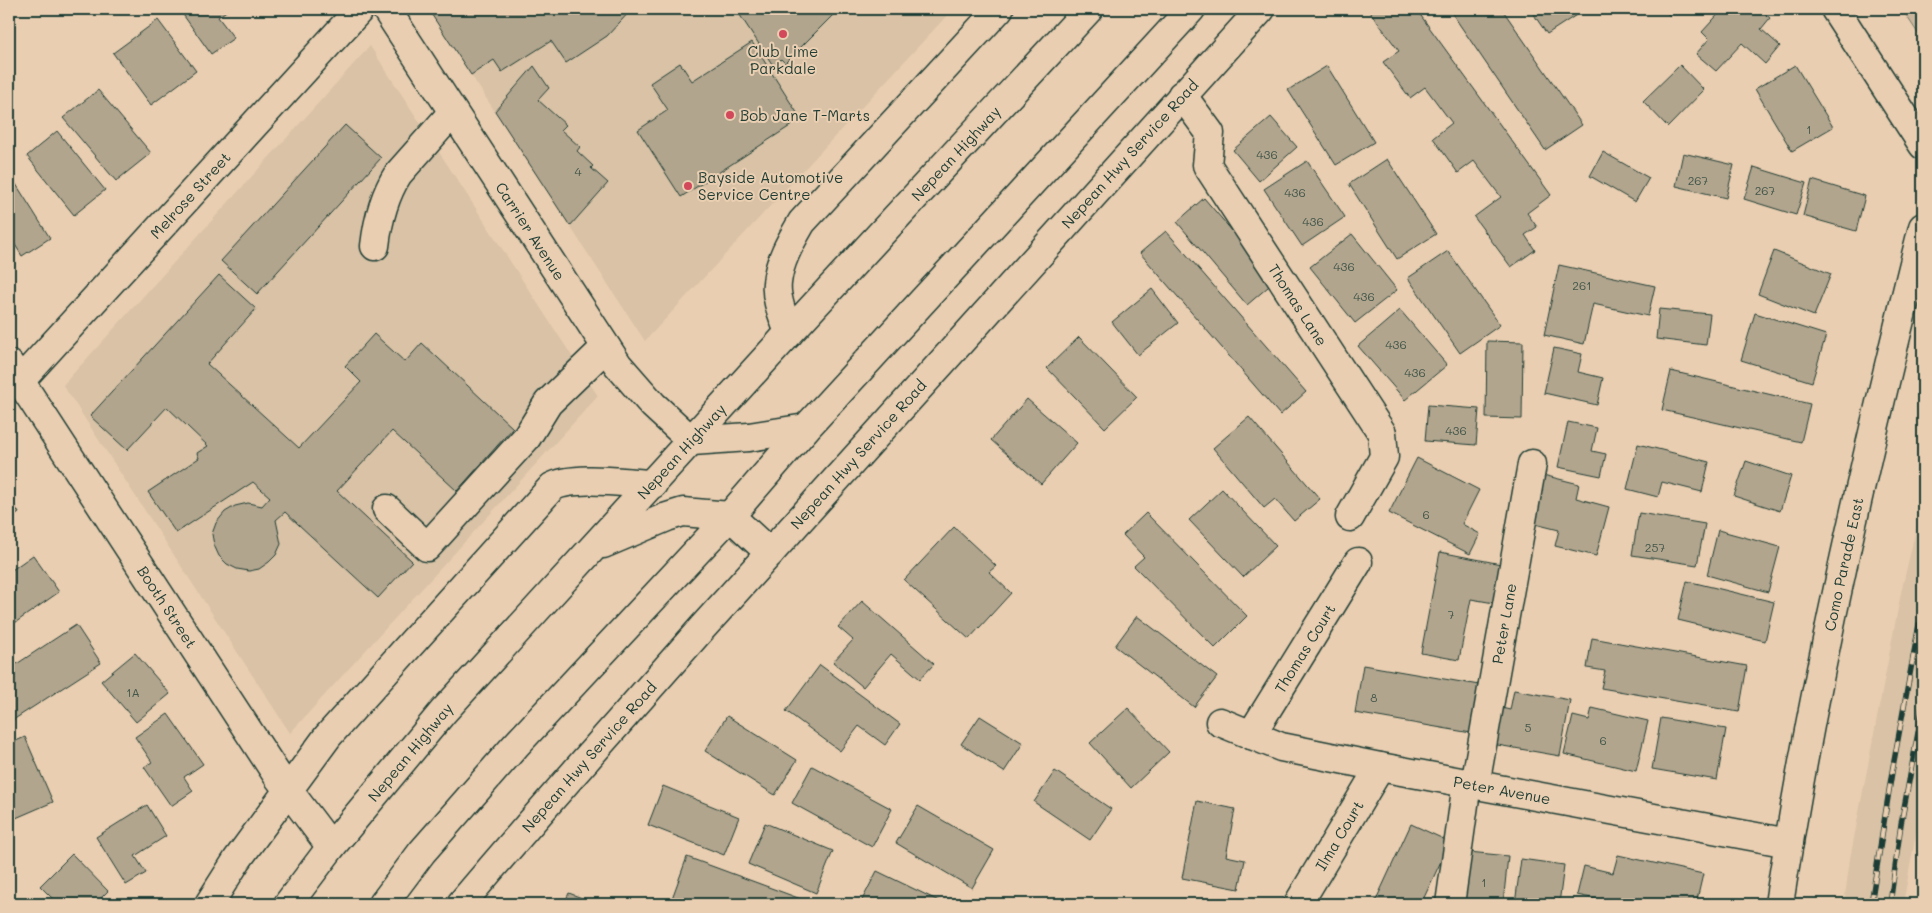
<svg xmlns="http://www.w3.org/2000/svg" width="1932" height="913" font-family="Mali,sans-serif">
<rect width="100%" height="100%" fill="#eaceb1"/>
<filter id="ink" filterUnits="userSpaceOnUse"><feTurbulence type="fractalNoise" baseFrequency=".02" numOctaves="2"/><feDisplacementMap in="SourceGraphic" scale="10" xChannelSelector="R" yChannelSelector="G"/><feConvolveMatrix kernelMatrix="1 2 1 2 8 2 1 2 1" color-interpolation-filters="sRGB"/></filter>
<g filter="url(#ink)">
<path fill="#d9c2a6" d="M428,9h525l-308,332z
M370,46l228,350 -308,337 -227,-348z
M1923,499v297l-20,108h-59l6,-45 51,-266z"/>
<path fill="#c9b69c" stroke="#747a68" d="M1902,9h21v32z"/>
<path fill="#b2a58e" stroke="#1f3d34" d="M179,9h50l-11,8 16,21 -23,16z
M428,9h204l-25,27 -41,27 -15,-22 -49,31 -8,-12 -23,15z
M736,9h103l-54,54 -4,-4 -7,8z
M1368,9h48l135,186 -24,18 10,14 -12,8 10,15 -24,17 -37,-50 27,-20 -27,-36 -16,12 -25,-35 19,-15 -27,-36 -15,11 -27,-36 16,-11z
M1449,9h53l80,116 -37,25z
M1530,9h53l1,1 -37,24z
M1662,9h15l-7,7z
M1723,9h37l10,9 -9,11 19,17 -15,18 -23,-21 -26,28 -20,-17 13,-15 -7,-7z
M158,20l38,51 -45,34 -38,-52z
M752,42l49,77 -120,78 -43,-67 30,-20 -18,-27 30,-20 12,18z
M1680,65l24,25 -36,37 -25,-26z
M1795,65l38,62 -41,24 -37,-62z
M534,66l15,22 -11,12 28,25 -5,5 19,17 -3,4 16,15 -2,2 17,15 -38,43 -75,-115z
M1327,66l47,76 -38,23 -48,-75z
M98,90l53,63 -35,28 -53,-63z
M1271,117l26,30 -38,34 -26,-31z
M345,125l36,33 -124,136 -36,-33z
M57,131l48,59 -31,25 -47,-59z
M1603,152l46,26 -14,24 -45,-26z
M1683,153l51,12 -8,33 -50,-12z
M1387,159l49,75 -39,25 -48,-75z
M1307,161l38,56 -43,29 -38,-57z
M1754,167l52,16 -10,32 -52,-16z
M9,173l41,65 -28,18 -13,-21z
M1812,180l53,16 -9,35 -53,-15z
M1204,198l71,83 -28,24 -70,-83z
M1166,231l140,161 -26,23 -140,-162z
M1352,234l45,56 -42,33 -45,-56z
M1448,251l52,74 -40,28 -52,-75z
M1774,251l57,23 -17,42 -56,-22z
M1559,265l96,21 -7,30 -55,-12 -9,40 -40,-9z
M219,275l37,34 -49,55 92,84 62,-66 -16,-16 29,-32 31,28 17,-19 91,85 -56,63 -65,-60 -55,60 75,70 -34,37 -93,-86 -9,8 5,24 -5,11 -7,7 -10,7 -10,2 -12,-2 -10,-5 -8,-8 -5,-11 -2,-11 4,-11 9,-11 10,-6 13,-3 14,3 8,-9 -17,-15 -77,51 -28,-41 51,-34 -2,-5 11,-7 -41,-39 -40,43 -37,-34z
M1152,289l26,34 -40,32 -26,-33z
M1659,309l51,5 -4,31 -50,-6z
M1400,310l47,55 -42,35 -47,-54z
M1755,313l71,22 -14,47 -71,-22z
M1079,337l58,60 -32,31 -58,-60z
M1487,341l36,1 -1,77 -36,-1z
M1554,348l28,6 -4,18 25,6 -6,27 -53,-12z
M1671,371l139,33 -9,38 -139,-32z
M1027,399l50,44 -36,41 -50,-44z
M1428,405l51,4 -3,36 -51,-4z
M1249,417l71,82 -26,22 -19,-22 -11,9 -51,-60z
M1568,422l29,6 -5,23 14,3 -5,22 -43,-9z
M1638,444l71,18 -7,30 -40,-10 -4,15 -31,-8z
M1417,458l62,32 -17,34 18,10 -10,20 -81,-41z
M1746,461l45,15 -11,35 -46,-15z
M1543,475l36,9 -3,14 33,9 -13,49 -41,-10 4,-16 -28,-7z
M1222,489l54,57 -33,31 -54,-57z
M9,497l10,16 -10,7z
M1146,513l101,103 -32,32 -81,-82 10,-9 -21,-22z
M1639,513l66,11 -8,41 -65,-10z
M954,527l42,39 -7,6 22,21 -42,46 -65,-59z
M1718,530l62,17 -12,45 -61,-17z
M1440,552l61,12 -7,39 -23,-4 -12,61 -38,-7z
M33,555l26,37 -50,35v-55z
M1687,581l87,21 -9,39 -87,-21z
M862,601l72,63 -14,15 -29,-25 -28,33 -30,-25 20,-22 -15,-13z
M1137,616l80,61 -23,30 -79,-61z
M76,625l25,38 -88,57 -4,-7v-44z
M1592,638l155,28 -8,46 -138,-24 4,-17 -18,-3z
M135,653l35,41 -34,28 -35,-41z
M820,665l80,59 -15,21 -26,-19 -19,25 -54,-40z
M1363,665l116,20 -8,48 -116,-20z
M1514,690l56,10 -10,56 -74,-13 7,-37 17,4z
M1128,708l41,44 -38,36 -41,-45z
M1592,708l56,13 -12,50 -72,-17 9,-38 16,4z
M168,714l35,50 -19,13 9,14 -22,15 -27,-39 8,-5 -17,-25z
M727,716l70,44 -22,35 -70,-44z
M980,716l43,27 -19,29 -43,-28z
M1661,718l65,11 -9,51 -65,-11z
M25,737l28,65 -44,19v-77z
M812,766l80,43 -20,38 -80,-44z
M1055,771l56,38 -21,31 -56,-38z
M663,786l76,31 -15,38 -76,-30z
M1197,801l38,8 -9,47 19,4 -6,29 -57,-11z
M147,805l19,31 -31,20 11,17 -20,12 -30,-48z
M918,806l76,44 -22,38 -76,-45z
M765,823l68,28 -17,42 -68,-29z
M1411,824l39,18 -29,62h-41l-5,-2z
M1469,852l39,4 -5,48h-39z
M72,854l36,37 -13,13h-37l-18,-18z
M1618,855l85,19 -7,30h-76l-43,-9 7,-29 29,7z
M687,857l122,45 -1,2h-86l-11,-3 -1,3h-40z
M1521,859l43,6 -5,39h-44z
M877,871l68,33h-85z
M569,893l28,11h-33z
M1149,901l47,3h-47z"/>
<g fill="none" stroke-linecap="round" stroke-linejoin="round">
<defs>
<g id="minor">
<path id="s1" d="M386,9l232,356 35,40 39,36"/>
<path d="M1835,9l88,136"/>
<path id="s2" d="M1182,95l28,38 -3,32 175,268 2,24 -34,60"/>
<path d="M375,246c3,-26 9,-50 23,-72l55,-62"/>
<path d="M789,333c-5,-15 -14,-34 -12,-50 2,-22 14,-42 25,-61l197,-213"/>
<path id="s3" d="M9,364l270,414 52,69"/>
<path id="s4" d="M20,381l340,-372"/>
<path d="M387,509l40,38 100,-110 21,-34 58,-56"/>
<path d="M730,516l40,37"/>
<path id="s5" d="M1220,722l61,25 99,20 409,76"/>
<path id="s6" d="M1251,735l107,-173"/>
<path id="s7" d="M1475,785l57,-321"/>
<path d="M209,904l28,-44 91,-124 224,-249c21,-12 75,-4 101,-3"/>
<path id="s8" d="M461,904c79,-94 161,-185 242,-277 185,-207 371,-413 558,-618"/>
<path id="s9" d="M1298,904l82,-137"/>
<path d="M1450,904l17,-121"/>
<path id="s10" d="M1779,904c35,-228 88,-453 144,-677"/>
</g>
<g id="highway">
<path d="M692,441l57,-4 57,-9"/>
<path d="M603,544l64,-27 16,-5 47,4"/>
<path id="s11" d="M288,904l43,-57 112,-135 346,-379 300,-324"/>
<path d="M383,904l39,-52 94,-107 214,-229 76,-88 385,-419"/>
</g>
</defs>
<use href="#minor" stroke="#1f3d34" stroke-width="31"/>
<use href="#highway" stroke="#1f3d34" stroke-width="31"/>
<use href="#minor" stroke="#eaceb1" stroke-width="28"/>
<use href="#highway" stroke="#eaceb1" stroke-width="28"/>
<defs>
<path id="rail" d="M1871,904l21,-132 31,-169
M1890,904l11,-80 22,-118"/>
</defs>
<use href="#rail" stroke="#1f3d34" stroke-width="5.5"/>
<use href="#rail" stroke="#eaceb1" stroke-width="4" stroke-dasharray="11" stroke-linecap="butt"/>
</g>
</g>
<g fill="#d1495b" stroke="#eaceb1" stroke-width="2">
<circle cx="783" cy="34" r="5"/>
<circle cx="730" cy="115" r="5"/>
<circle cx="688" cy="186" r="5"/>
</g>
<g text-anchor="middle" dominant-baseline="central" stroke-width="4" stroke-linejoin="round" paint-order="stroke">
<g font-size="12" fill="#44574a">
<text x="1809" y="129">1</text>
<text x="1267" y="154">436</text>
<text x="578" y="171">4</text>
<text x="1698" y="180">267</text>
<text x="1765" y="190">267</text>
<text x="1295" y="192">436</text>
<text x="1313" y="221">436</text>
<text x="1344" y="266">436</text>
<text x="1582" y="285">261</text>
<text x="1364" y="296">436</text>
<text x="1396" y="344">436</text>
<text x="1415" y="372">436</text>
<text x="1456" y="430">436</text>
<text x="1426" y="514">6</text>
<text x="1655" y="547">257</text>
<text x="1451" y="614">7</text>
<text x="133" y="692">1A</text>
<text x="1374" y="697">8</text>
<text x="1528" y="727">5</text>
<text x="1603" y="740">6</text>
<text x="1484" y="882">1</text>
</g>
<g font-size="15" fill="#1f3d34" stroke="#eaceb1" text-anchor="start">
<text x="783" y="51" text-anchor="middle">Club Lime<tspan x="783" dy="17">Parkdale</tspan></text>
<text x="740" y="115">Bob Jane T-Marts</text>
<text x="698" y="177">Bayside Automotive<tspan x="698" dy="17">Service Centre</tspan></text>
</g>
<g font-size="15" fill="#1f3d34" stroke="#eaceb1">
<text stroke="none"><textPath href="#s11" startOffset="1005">Nepean Highway</textPath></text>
<text stroke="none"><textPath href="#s8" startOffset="1005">Nepean Hwy Service Road</textPath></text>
<text stroke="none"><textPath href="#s4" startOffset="252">Melrose Street</textPath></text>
<text stroke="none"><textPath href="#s1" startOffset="265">Carrier Avenue</textPath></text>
<text stroke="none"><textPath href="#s2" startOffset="246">Thomas Lane</textPath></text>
<text stroke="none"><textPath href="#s11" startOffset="600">Nepean Highway</textPath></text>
<text stroke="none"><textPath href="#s8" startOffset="600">Nepean Hwy Service Road</textPath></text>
<text stroke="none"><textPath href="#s10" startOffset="346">Como Parade East</textPath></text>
<text stroke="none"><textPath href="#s3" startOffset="290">Booth Street</textPath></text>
<text stroke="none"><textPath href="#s7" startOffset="164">Peter Lane</textPath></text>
<text stroke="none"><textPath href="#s6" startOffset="102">Thomas Court</textPath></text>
<text stroke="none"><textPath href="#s11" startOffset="195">Nepean Highway</textPath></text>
<text stroke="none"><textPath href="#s8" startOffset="195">Nepean Hwy Service Road</textPath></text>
<text stroke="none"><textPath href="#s5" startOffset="291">Peter Avenue</textPath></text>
<text stroke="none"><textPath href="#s9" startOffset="80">Ilma Court</textPath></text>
</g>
</g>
<rect width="1932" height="913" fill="none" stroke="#eaceb1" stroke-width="30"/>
<rect x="15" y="15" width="1902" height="883" fill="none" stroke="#1f3d34" stroke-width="2" filter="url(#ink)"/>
</svg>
